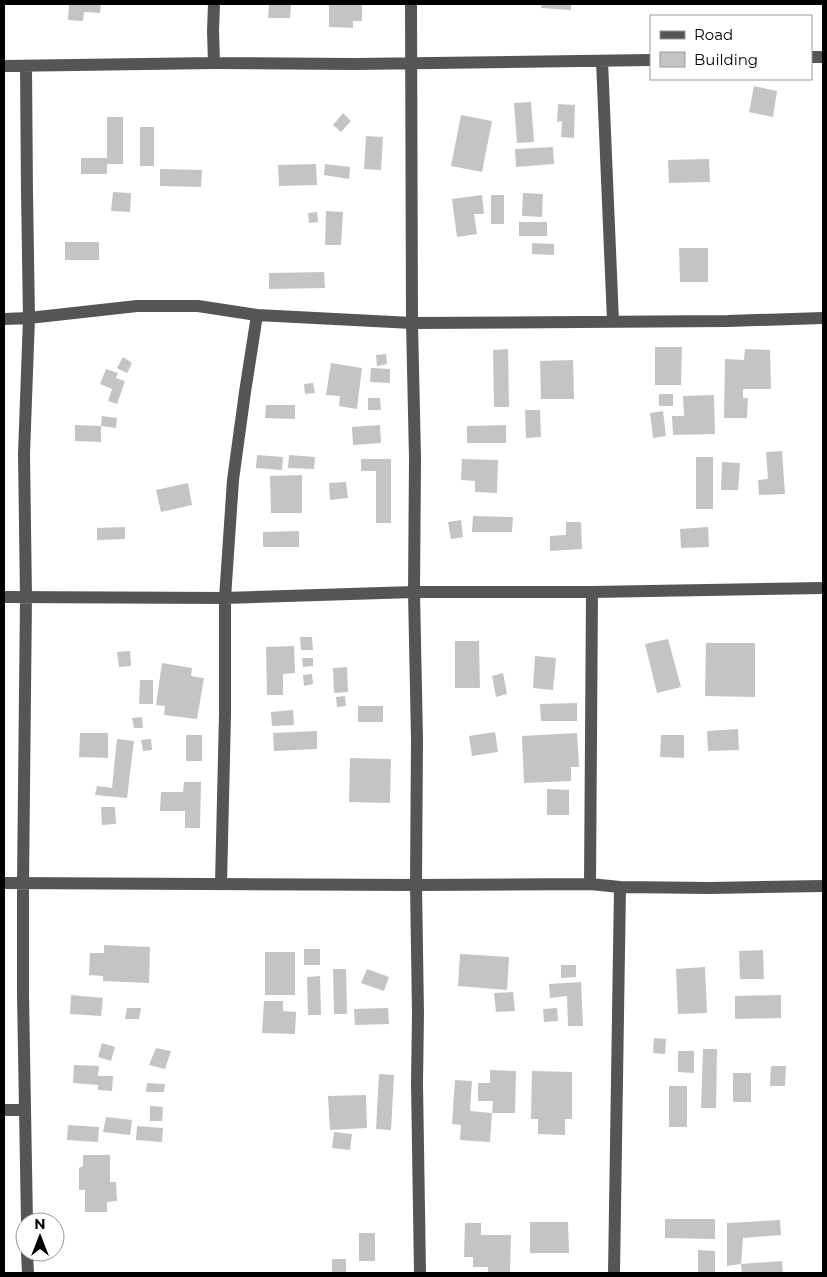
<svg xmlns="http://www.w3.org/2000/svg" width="827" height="1277" font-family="Montserrat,sans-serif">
<rect width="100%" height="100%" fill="#fff"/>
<path fill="#c4c4c4" d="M69,4h32l-1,9 -16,-1 -1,9 -15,-1z
M269,4h22l-1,14h-22z
M329,4h33v17h-9v7l-24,-1z
M542,4h29v6l-30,-2z
M754,86l23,5 -4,26 -24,-5z
M531,102l3,40 -17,1 -3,-40z
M558,104l17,1 -1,33 -13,-1 1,-16 -5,1z
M343,113l8,8 -10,11 -8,-7z
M461,115l31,6 -10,51 -31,-6z
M107,117h16v47h-16v10h-26v-16h26z
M140,127h14v39h-14z
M366,136l17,1 -2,33 -17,-1z
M553,147l1,17 -38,3 -1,-18z
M709,159l1,23 -41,1 -1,-23z
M316,164l1,21 -38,1 -1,-21z
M325,164l25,3 -1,12 -25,-4z
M160,169l42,1 -1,17 -41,-1z
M113,192l18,1 -1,19 -19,-1z
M523,193l20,1 -1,23 -20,-1z
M482,195l2,19h-10l3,20 -20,3 -5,-38z
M491,195h13v29h-13z
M326,211l17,1 -2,33h-16z
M317,212l1,10 -9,1 -1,-10z
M519,222h28v14h-28z
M65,242h34v18h-34z
M532,243l22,1v11l-22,-1z
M679,248h29v34h-28z
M324,272l1,16 -56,1v-16z
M655,347h27l-1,38h-26z
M508,349l1,58h-15l-1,-57z
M745,349l25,1 1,39h-28v9h5l-1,20h-23l1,-59 19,1z
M386,354l1,10 -10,2 -1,-11z
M123,357l9,6 -5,10 -10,-5z
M573,360l1,39h-33l-1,-38z
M331,363l31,5 -5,41 -18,-3 1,-10 -14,-1z
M371,368l19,1v14l-20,-1z
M106,369l12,4 -2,5 9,3 -8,23 -9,-3 4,-12 -12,-5z
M313,383l2,10 -10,1 -1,-10z
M659,394h14v12h-14z
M714,395l1,39 -42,1 -1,-19h12l-1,-20z
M368,398h12l1,12h-13z
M266,405h29v14l-30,-1z
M525,410h15l1,27 -15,1z
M663,411l3,25 -13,2 -3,-25z
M102,416l15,2 -1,10 -15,-2v16l-26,-1v-16l26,1z
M380,425l1,18 -28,2 -1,-18z
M506,425v18h-39v-17z
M782,451l3,43 -26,1 -1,-15 10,-1 -2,-27z
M257,455l26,2 -1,13 -26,-2z
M289,455l26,2 -1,12 -26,-1z
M696,457h17v52h-17z
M361,459h30v64h-15v-52h-15z
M462,459l36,1 -1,33 -22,-1v-11l-14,-1z
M722,462l18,1 -2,27h-17z
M302,475v38h-31l-1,-37z
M346,482l2,16 -18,2 -1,-17z
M188,483l4,22 -31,7 -5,-22z
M473,516l40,1 -1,15h-40z
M461,520l2,17 -12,2 -3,-17z
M566,522h15l1,27 -32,2v-15l16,-1z
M125,527v12l-28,1v-12z
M708,527l1,20 -28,1 -1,-19z
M299,531v16h-36v-15z
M300,637h12l1,13h-12z
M668,639l13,48 -24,6 -12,-49z
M455,641h24l1,47h-25z
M706,643h49v54l-50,-1z
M294,646l1,27 -12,1v21h-16l-1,-48z
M130,651l1,15 -12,1 -2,-15z
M535,656l21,2 -3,32 -20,-2z
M302,658h11v8l-10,1z
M162,663l30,5 -1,8 13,2 -7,41 -33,-4 1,-9 -9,-1z
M347,667l1,25 -14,1 -1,-25z
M503,673l4,21 -11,3 -4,-21z
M312,674l1,10 -9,2 -1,-11z
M140,680h13v24h-14z
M345,696l1,10 -9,1 -1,-10z
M577,703v18h-36l-1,-17z
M358,706h25v16h-25z
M293,710l1,15 -22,1 -1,-14z
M142,717l1,11h-9l-2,-10z
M738,729l1,21 -31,1 -1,-20z
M317,731v18l-43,2 -1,-18z
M495,732l3,20 -26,4 -3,-20z
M80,733h28v25l-29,-1z
M577,733l2,34h-8v14l-47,2 -2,-47z
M186,735h16v26h-16z
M661,735h23v23l-24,-1z
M117,739l17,2 -7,57 -32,-3 2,-9 15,2z
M151,739l1,11 -9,1 -2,-11z
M350,758l41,1 -1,44 -41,-1z
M184,782h17l-1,46h-15v-17h-25l1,-19h22z
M547,789l22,1v25h-22z
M101,807h14l1,17 -14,1z
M104,945l46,2 -1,36 -46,-2v-5l-14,-1 1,-22h14z
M304,949h16v16h-16z
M763,950l1,29h-24l-1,-28z
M265,952h30v43h-30z
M460,954l49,3 -2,33 -49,-4z
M561,965h15v12l-15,1z
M705,967l2,46 -29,1 -2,-45z
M333,969h13l1,45h-13z
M367,969l22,8 -5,14 -23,-8z
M320,976l1,39h-13l-1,-38z
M581,982l2,44h-15l-1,-30 -17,2 -1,-14z
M513,992l2,19 -19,1 -2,-19z
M71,995l32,3 -2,18 -31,-2z
M781,995v23l-46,1v-23z
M264,1001h19v10l13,1 -1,22 -33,-1z
M127,1008h14l-2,11h-14z
M388,1008l1,16 -34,1 -1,-16z
M557,1008l1,13 -14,1 -1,-13z
M654,1038l12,1 -1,15 -12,-1z
M102,1043l13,4 -4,14 -13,-4z
M156,1048l15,3 -6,18 -16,-4z
M703,1049h14l-1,59h-15z
M678,1051h16v22l-16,-1z
M74,1065l25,1 -1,10h15l-1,15 -14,-1v-5l-25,-2z
M771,1066h15l-1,20h-15z
M490,1070l26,1 -1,42h-23l1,-12h-15v-18h12z
M532,1071l40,1v47h-7v16l-27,-1v-15h-7z
M733,1073h18v29h-18z
M379,1074l15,1 -3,55 -15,-1z
M455,1080l17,1 -2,30 22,2 -2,29 -30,-2 1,-15 -9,-1z
M147,1083l18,1 -1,8h-18z
M669,1086h18v41h-18z
M366,1095l1,33 -37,2 -2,-34z
M150,1106l13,1 -1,14h-12z
M106,1117l26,3 -2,15 -27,-3z
M68,1125l31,2 -1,15 -31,-2z
M137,1126l26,2 -1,14 -26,-2z
M334,1132l18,2 -2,16 -18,-2z
M83,1155h27v27h6l1,19 -10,1v10h-22v-22h-6v-22l4,-2z
M665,1219h50v20l-50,-1z
M780,1220l1,15 -38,3 -2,26 -14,2v-43z
M530,1222h38l1,31h-39z
M465,1223h16v12h30l-1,38h-22v-6h-15v-10h-9z
M359,1233h16v28h-16z
M698,1250l17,1v22h-17z
M332,1259h14v14h-14z
M782,1261l1,12h-41l-1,-9z"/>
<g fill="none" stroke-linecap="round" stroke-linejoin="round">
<path stroke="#555" stroke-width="12" d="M411,4l1,319 3,135 -1,134 3,147 -1,146 2,129 -1,69 3,190
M811,57h12
M602,61l11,260
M214,63l-1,-32 1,-27
M4,66l210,-3 140,1 297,-4
M26,66l1,127 2,125 -5,136 2,143 -3,287v111l4,227
M4,319l25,-1 108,-12h61l59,9 155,8 316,-2 95,-3
M4,597l221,1 189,-6h178l231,-4
M4,883l412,2 174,-1 30,3 90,1 113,-2
M221,884l4,-170v-116l8,-118 12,-88 12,-77
M590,884l2,-292
M4,1110h21
M27,1252l1,21
M614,1273l6,-386"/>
</g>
<rect width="827" height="1277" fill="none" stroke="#000000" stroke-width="10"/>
<rect x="650" y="15" width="162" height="65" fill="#ffffff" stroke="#999999"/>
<rect x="660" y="31" width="25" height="8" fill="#555555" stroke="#999999"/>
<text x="694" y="40" font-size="15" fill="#000000">Road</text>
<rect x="660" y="52" width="25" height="15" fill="#c4c4c4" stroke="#999999"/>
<text x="694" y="65" font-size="15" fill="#000000">Building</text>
<g transform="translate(40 1237)"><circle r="24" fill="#ffffff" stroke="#999999"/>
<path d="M0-4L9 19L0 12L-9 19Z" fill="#000000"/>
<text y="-8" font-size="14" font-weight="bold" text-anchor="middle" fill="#000000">N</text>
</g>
</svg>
